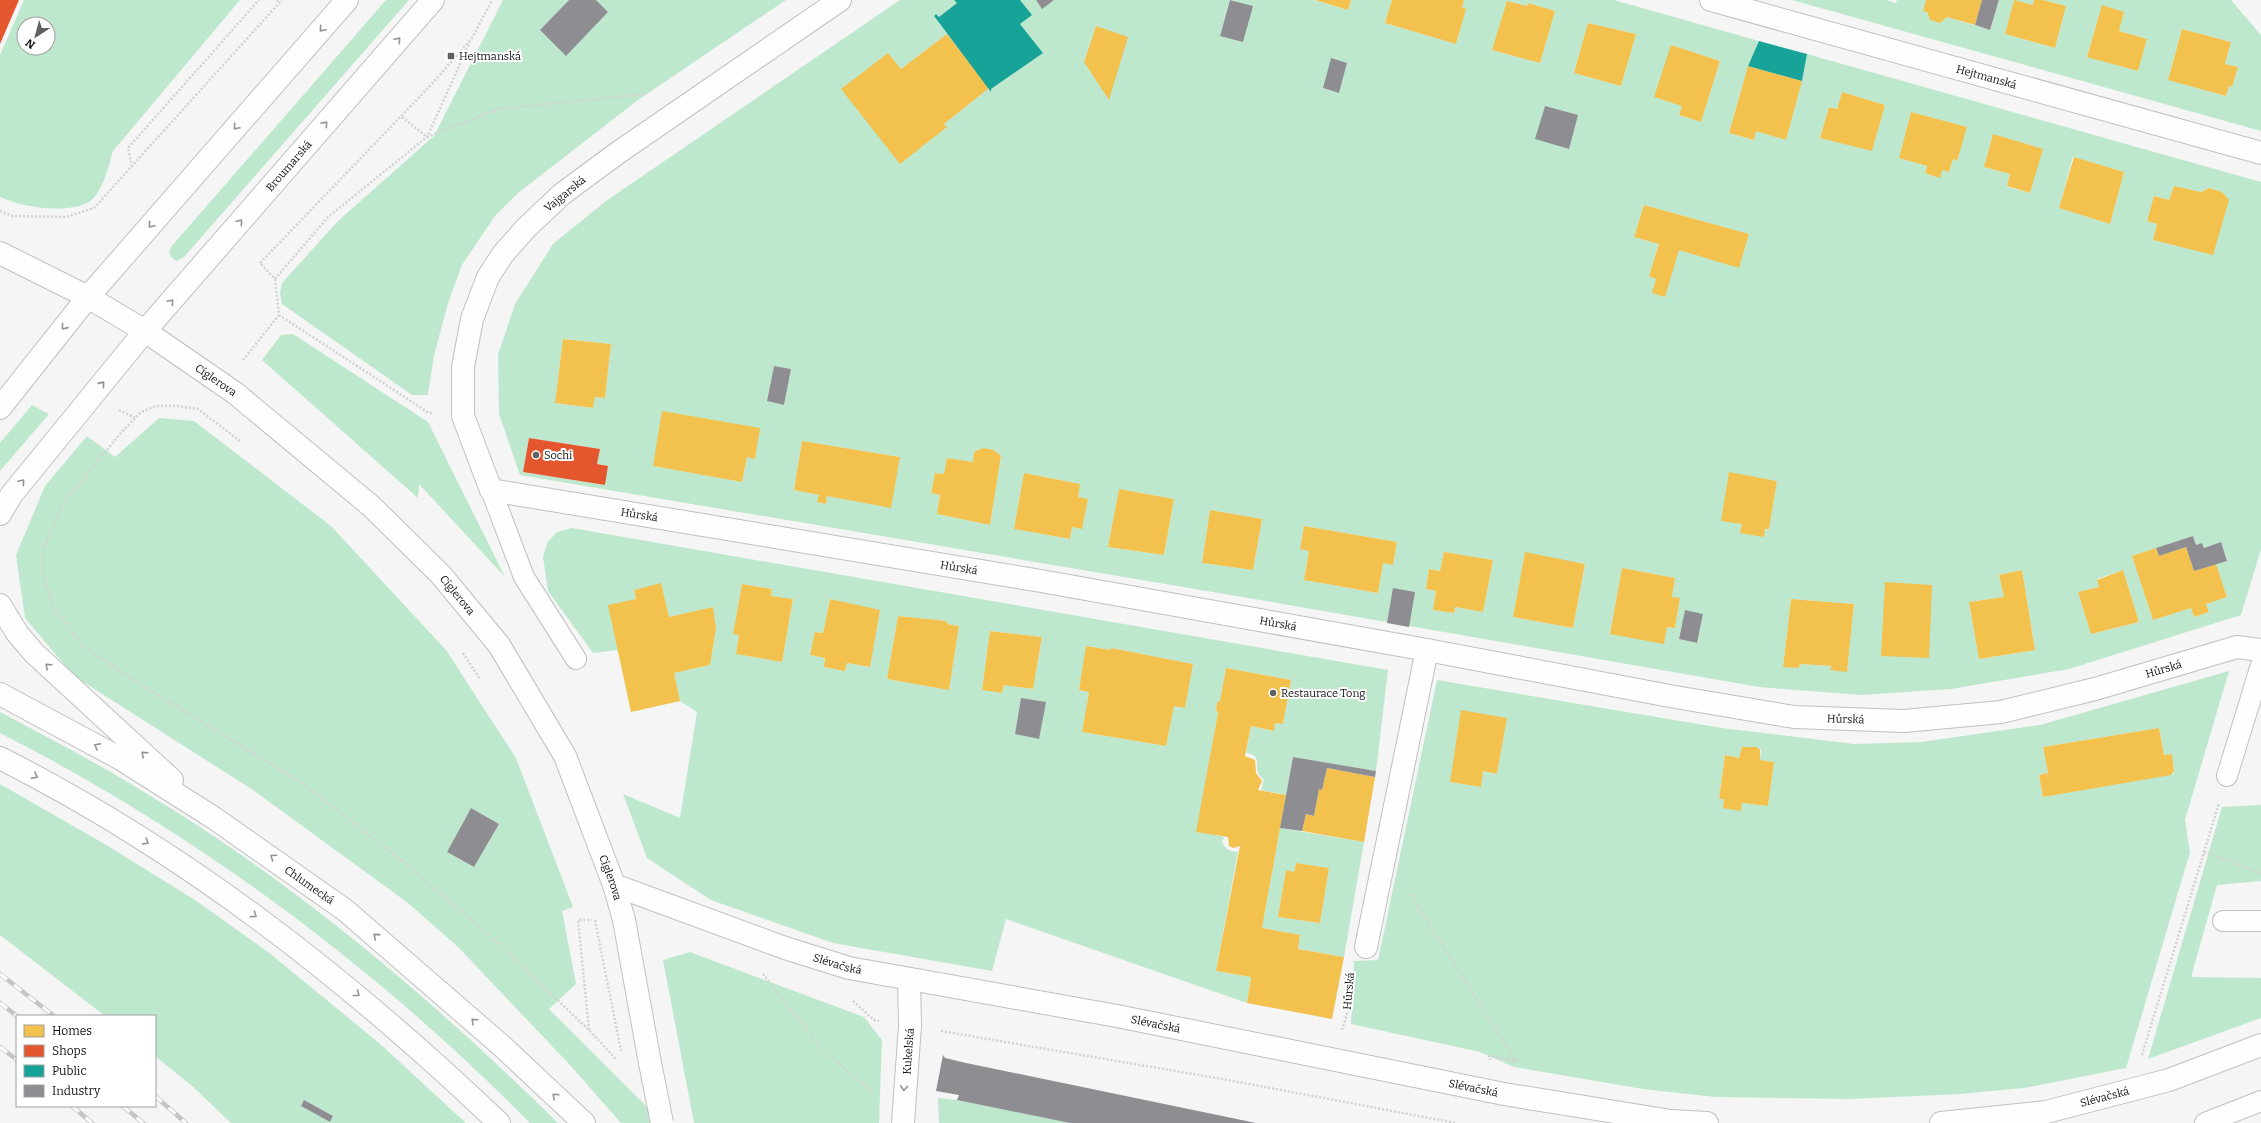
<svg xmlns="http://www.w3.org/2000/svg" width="2261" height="1123" font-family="Bitter,serif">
<rect width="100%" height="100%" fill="#f4f5f4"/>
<path fill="#bee8ce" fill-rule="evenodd" d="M24,0h216l-127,151c-4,14 -11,45 -26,52 -22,11 -65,4 -87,-6v-142zM24,24h24v24h-24z
M386,0h23l-225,257 -8,4 -5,-4 -2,-5 2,-5z
M503,0h66l-29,30 26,25 42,-43 -12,-12h190l-148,100 -120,93 -23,23 -33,49 -14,38 -14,53 -6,39h-16l-130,-91 -2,-11 2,-10 56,-62 96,-85z
M900,0h55l2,3 -18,14 -3,-3 -2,2 13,18 -46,35 -13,-16 -46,36 104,38 -2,-3 45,-36 2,4v-3l52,-36 -23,-29 11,-9 -11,-15h16l6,8 12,-8h176l-10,35 23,6 9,-35 -20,-6h82l34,10 3,-10h41l-7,23 71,21 10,-35 -4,-2 2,-7h150l145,41 -11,25 -19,67 24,7 3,-9 30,8 16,-58 5,-27 454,128v367l-20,66 -172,54 -118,20 -90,6 -102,-8 -493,-86 -746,-126 -21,-61 -1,-59 17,-51 38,-60 53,-43zM1507,1l20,5 1,-3 27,8 -15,52 -47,-13zM1588,23l48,11 -15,52 -47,-13zM1096,26l31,11 -18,62 -25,-37zM1671,45l49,16 -19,61 -22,-7 3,-9zM1331,59l16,4 -8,30 -16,-5zM1842,92l43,13 -13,45 -52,-12 9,-31 8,2zM1545,106l24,43 -33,-10zM1911,112l55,15 -9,33 -4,-1 -4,13 -7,-2 -2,7 -15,-4 2,-7 -28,-8zM1993,134l49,15 -12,44 -23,-6 3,-13 -26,-7zM2073,157l51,15 -14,52 -51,-16zM2174,186l27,6 8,-4 13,4 4,7 -50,47 -23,-6 4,-16 -10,-3 7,-25 15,4zM1644,205l105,29 -10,33 -60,-17 -23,29 -7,-3 10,-32 -25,-7zM563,339l48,5 -6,54 -10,-1 -2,11 -38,-5zM774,366l17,3 -7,36 -17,-4zM759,429l-4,29 -8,-1 -5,25 -89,-16zM529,438l70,11 -2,15 11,2 -3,19 -82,-13zM802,441l98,16 -55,42 -18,-3 -1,8 -9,-2 2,-7 -25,-5zM983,448l11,2 7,7 -11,68 -53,-11 3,-19 -9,-2 4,-20 9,1 3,-16 26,4 1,-10zM1024,473l56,11 -2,13 10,2 -6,29 -10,-1 -2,12 -56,-10zM1729,473l48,8 -8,48 -29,4 2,-9zM1119,489l55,10 -10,56 -56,-8zM1210,510l52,9 -9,51 -51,-7zM1304,526l93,16 -4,23 -10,-2 -5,30 -74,-13 5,-29 -9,-3zM2193,536l3,9 6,-2 2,5 17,-6 6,19 -11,3 11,33 -21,7 3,8 -15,5 -3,-9 -38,12 -21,-64zM1444,552l49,8 -10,52 -28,-5 -1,6 -21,-3 3,-19 -10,-2 3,-20 11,2zM1525,553l60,11 -12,64 -60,-11zM1622,568l53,10 -3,19 8,2 -5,29 -8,-1 -57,7zM2022,570l13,80 -56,9 -10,-57 35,-5 -5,-22zM2123,570l16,52 -48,12 -13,-42 21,-5 -2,-8zM1791,599l63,5 -7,67 -16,-1 1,-4 -32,-2 -1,4 -16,-2zM1685,611l18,3 -6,29 -18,-4z
M1792,0h94l10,3 1,-3h29l1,13 3,7 10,3 7,-6 43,13 9,-30h35l-1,5 -19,-4 -9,33 50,14 11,-42 -23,-6h188l30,35v96zM2102,6l22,6 -5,19 28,8 -9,32 -51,-15zM2182,29l49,13 -6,22 13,3 -6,20 -3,-1 -3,10 -58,-17z
M293,334l135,88 77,155 -86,-93 -1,14 -156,-138 19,-25z
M32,405l17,9 -49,57v-28z
M159,418l35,3 137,105 115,124 70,108 57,149 -11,4 14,73 -27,25 114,114h-42l-51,-58 -112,-118 -50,-44 -155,-113 -179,-114 -49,-58 -9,-63 29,-69 42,-50 28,21zM471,808l28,16 -25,43 -27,-15z
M572,528l816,142 -12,101 -83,-14 -7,38 -25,-5 3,-10c-2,-2 -6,-6 -6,-8 -3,-7 4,-17 -12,-19l5,-27 22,5 2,-8 8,1 8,-44 -65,-12 -6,33 -3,2 -1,7 2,3 -21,118 27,6 -2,5c4,8 7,9 16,10l-22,119 35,6 -4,26 -241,-84 -14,52 -159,-28 -122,-43 -64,-42 -24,-64 57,24 17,-106 -17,-11 -6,-28 36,-8 6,-36 -3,-21 -44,9 -8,-33 -27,6 2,9 -18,51 -25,3 -45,-62 -5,-34 4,-14 10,-11zM742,584l30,5 -1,7 22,4 -11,62 -46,-8 3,-19 -6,-1zM830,599l50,12 -11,56 -22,-4 -2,8 -21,-4 1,-9 -15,-3 5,-23 8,1zM898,616l49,5v3l12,2 -10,64 -62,-11zM990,631l52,6 -9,52 -29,-4 -2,8 -20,-4zM1087,646l24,4v-2l82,16 -8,43 -11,-1 -8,40 -84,-14 7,-40 -10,-2zM1021,698l18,41 -24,-5z
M2229,671l-44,149 5,32 -64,216 -102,20 -64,6 -111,5 -134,-2 -72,-8 -129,-22 -34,-15 -129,-28 3,-63 24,-1 59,-280 285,48 132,16 67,-2 119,-17zM1462,711l45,7 -10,56 -14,-3 -2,16 -31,-5zM2159,728l5,27 8,-1 2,17 -1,3 -130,23 -4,-22 9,-2 -5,-26zM1742,747h15l4,3 -1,10 14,2 -6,44 -26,-3 -1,8 -17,-12h-5l6,-44 14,3z
M0,712c49,26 97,51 144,80 152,91 288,207 414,331h-28c-155,-157 -334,-290 -530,-390z
M0,784l103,59 92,57 73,52 111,91 87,80h-235l-39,-37 -37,-30v-40h-50l-105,-81zM304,1100l29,16 -3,6 -29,-16z
M2261,805v76l-44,4 -26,92 70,1v40l-113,41 74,-252z
M1280,828l84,14 -20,115 -46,-8 2,-14 -38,-7zM1296,863l33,5 -9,55 -42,-6 8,-47 8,2z
M690,952l174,65 18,23 -3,83h-185l-31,-163z
M938,1098l19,2 113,23h-131z"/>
<path fill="#f2c14e" d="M1315,0h36l-3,10z
M1392,0h72l-2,7 4,2 -10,35 -71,-21z
M1926,0h56l-7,25 -28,-8 -7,6 -10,-3 -3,-8 -4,-1z
M2014,0l19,5 1,-5h9l23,6 -11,42 -50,-14z
M1507,1l20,5 1,-3 27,8 -15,52 -48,-13z
M2102,5l22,7 -5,19 28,8 -9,32 -51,-14z
M1588,23l48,11 -15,52 -47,-13z
M1096,26l32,11 -19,63 -25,-38z
M2182,29l49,13 -6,22 13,3 -6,20 -3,-1 -3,10 -58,-16z
M947,34l42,54 -45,36 3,3 -47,37 -59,-75 47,-36 13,16z
M1671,45l49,16 -19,61 -22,-7 3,-9 -28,-9z
M1748,66l54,15 -16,59 -30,-9 -2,9 -25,-7z
M1842,92l43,13 -13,46 -52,-13 9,-31 8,2z
M1911,112l56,15 -10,34 -4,-2 -4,13 -7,-2 -2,8 -15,-5 2,-7 -28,-8z
M1993,134l50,15 -13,44 -23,-7 3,-12 -26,-7z
M2074,157l50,15 -14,52 -51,-16z
M2174,186l27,6 8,-4 13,4 7,8 -16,55 -60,-15 4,-16 -10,-3 7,-25 15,4z
M1644,205l105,29 -10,34 -60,-18 -14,47 -13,-4 4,-14 -7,-3 10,-32 -25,-7z
M563,339l48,5 -6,54 -10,-1 -2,11 -38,-5z
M662,411l98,17 -5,31 -8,-2 -5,25 -89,-16z
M802,441l98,16 -9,51 -64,-12 -1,8 -9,-2 2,-7 -25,-5z
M983,448l11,2 7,6 -11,69 -53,-11 3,-19 -9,-2 4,-20 9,1 3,-16 26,4 1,-10z
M1729,472l48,9 -8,48h-4l-1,8 -24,-4 2,-9 -21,-3z
M1024,473l56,11 -2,13 10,2 -6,30 -10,-2 -2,12 -56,-10z
M1119,489l55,10 -10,56 -56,-8z
M1210,510l52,9 -9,51 -51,-7z
M1304,526l93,16 -4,23 -10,-2 -5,30 -74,-13 5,-29 -9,-2z
M2186,547l8,24 22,-7 11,33 -21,7 3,8 -15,5 -3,-9 -38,12 -21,-64 24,-8 3,8z
M1444,552l49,8 -10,52 -28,-5 -1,6 -21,-3 3,-19 -10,-2 3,-20 11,2z
M1525,552l60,12 -12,64 -60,-11z
M1622,568l53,10 -3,19 8,1 -5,30 -8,-1 -3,17 -54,-10z
M2022,570l13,80 -56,9 -10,-57 35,-5 -5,-22z
M2123,570l16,52 -48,12 -13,-42 21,-5 -2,-7z
M1885,582l47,3 -3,73 -48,-2z
M661,583l8,34 44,-10 3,22 -6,36 -36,8 6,28 -49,11 -23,-107 28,-6 -2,-9z
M742,584l30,5 -1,7 22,3 -11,63 -46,-8 3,-19 -6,-1z
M830,599l50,11 -10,57 -23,-4 -2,8 -21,-4 1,-9 -15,-3 5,-23 8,1z
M1791,599l63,5 -7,68 -17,-2 2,-4 -32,-2 -1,4 -16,-1z
M898,616l49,5v3l12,2 -10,64 -62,-11z
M990,631l52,6 -9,52 -29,-4 -2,8 -20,-3z
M1086,646l25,4v-2l82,16 -8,44 -11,-2 -8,40 -84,-14 7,-40 -10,-2z
M1226,668l65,12 -8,44 -8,-1 -1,8 -23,-5 -6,30 10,4 1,13 6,8 -4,9 28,5 -24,133 38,7 -2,14 46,8 -12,62 -85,-16 4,-26 -35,-6 24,-125 -7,2 -4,-2 -1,-9 -32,-5 22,-119 -2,-3 1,-7 3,-2z
M1461,710l46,8 -10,56 -14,-3 -2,16 -31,-5z
M2159,728l5,27 8,-1 2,17 -3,4 -128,22 -4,-22 9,-2 -5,-26z
M1742,747h15l3,3v10l14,2 -6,44 -26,-3 -1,8 -18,-3 1,-9h-5l6,-44 14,3z
M1327,768l48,9 -11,65 -62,-11 4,-17 8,2 5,-27 3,1z
M1296,863l33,5 -9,55 -42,-6 8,-47 8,2z"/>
<path fill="#e4572e" d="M0,0h19l-19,44z
M529,438l71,11 -3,15 11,2 -3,19 -82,-13z"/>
<path fill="#17a398" d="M954,0h66l12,15 -12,9 23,29 -52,36v3l-57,-76 2,-2 3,3 18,-14z
M1759,41l48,13 -5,27 -54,-15z"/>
<path fill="#8d8d92" d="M569,0h27l12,12 -42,44 -26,-26z
M1036,0h18l-12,9z
M1230,0l23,6 -10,36 -23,-6z
M1982,0h17l-9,30 -15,-5z
M1331,58l16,5 -8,30 -16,-5z
M1545,106l33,9 -9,34 -34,-10z
M774,366l17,3 -7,36 -17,-4z
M2193,536l3,9 6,-2 2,5 17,-6 6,19 -33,10 -8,-24 -27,9 -3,-8z
M1393,588l22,4 -6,35 -22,-4z
M1685,610l18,4 -6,29 -18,-4z
M1021,698l25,4 -7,37 -24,-5z
M1293,757l83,14 -1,6 -48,-9 -5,22 -3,-1 -5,27 -8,-2 -4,17 -22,-3z
M471,808l28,16 -25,43 -27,-15z
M943,1055l2,3 21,5 290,60h-186l-113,-23 2,-5 -23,-4z
M304,1100l29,16 -3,6 -29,-16z"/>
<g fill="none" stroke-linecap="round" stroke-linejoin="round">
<defs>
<path id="lane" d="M491,490l33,87 52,82
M2227,776l34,-111
M2223,921h38
M2205,1123l56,-22"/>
<g id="street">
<path id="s1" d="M840,0l-221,152 -57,42 -36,34 -23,26 -15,23 -16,42 -9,48v49l28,74 550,91 386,69 248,47 119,20 110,4 97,-9 94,-23 142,-42 24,3"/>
<path id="s2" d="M1711,0l550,153"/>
<path d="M1366,947l61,-297"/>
<path id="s3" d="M903,1123l7,-97 -1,-47"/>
</g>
<g id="secondary">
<path id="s4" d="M0,253l88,44 57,34 90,62 136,113 70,69 58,70 66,111 49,129 10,35 26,143"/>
<path d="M88,297l259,-297"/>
<path id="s5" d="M145,331l288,-331"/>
<path id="s6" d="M614,885l171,63 64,20 268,48 387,78 167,27 36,2"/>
<path id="s7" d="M1941,1123l105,-11 123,-32 92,-35"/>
</g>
<g id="primary">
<path d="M0,408l88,-111"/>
<path d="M0,514l12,-20 133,-163"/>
<path d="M0,605l17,28 17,20 138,127"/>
<path id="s8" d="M0,694l121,65 93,59 131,92 158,137 81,76"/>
<path d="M0,758c186,94 349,222 499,365"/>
</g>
</defs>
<use href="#lane" stroke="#bfc0bf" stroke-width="22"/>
<use href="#street" stroke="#bfc0bf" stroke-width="24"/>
<use href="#secondary" stroke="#bfc0bf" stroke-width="24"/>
<use href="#primary" stroke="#bfc0bf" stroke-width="24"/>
<path stroke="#d1d2d1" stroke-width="2.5" stroke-dasharray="2 2" stroke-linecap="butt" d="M277,0l3,2
M402,117l25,20 72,-28 147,-15
M132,167l-4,-19 131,-148
M0,211l13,5 53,1 28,-9 188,-208
M275,279l53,-62 99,-80 43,-95
M279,315l150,98h3
M243,360l36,-45 -4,-36 -15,-16 171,-178 41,-47 20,-38
M119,410l16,8
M240,441l-42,-32 -21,-3h-21l-15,6 -21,22 -58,71 -19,46v22l11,36 29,37 41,28 179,110 101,78 88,76 97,92 27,29
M463,653l17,26
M2204,852l57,21
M1410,894l106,167 -27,-5 1,4
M763,974l60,76 50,43
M853,1001l21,19 5,1
M589,1030l-11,-110h14
M1342,1030l9,-29 -1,-27
M941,1031l287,49 228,43
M2142,1055l77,-252"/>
<use href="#lane" stroke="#fdfefd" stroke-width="20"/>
<use href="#street" stroke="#fdfefd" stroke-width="22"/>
<use href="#secondary" stroke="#fdfefd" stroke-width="22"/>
<use href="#primary" stroke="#fdfefd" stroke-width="22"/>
<defs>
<path id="rail" d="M0,974l54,42
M0,1003l17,13
M0,1047l17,13
M155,1096l31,27
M72,1106l20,17
M123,1106l20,17"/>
</defs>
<use href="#rail" stroke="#c5c5c5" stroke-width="4.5"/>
<use href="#rail" stroke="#fff" stroke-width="3" stroke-dasharray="9" stroke-linecap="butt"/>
<defs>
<path id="secondary-bridge" d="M650,1063l12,60"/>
</defs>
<use href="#secondary-bridge" stroke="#bfc0bf" stroke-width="24" stroke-linecap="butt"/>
<path stroke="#d1d2d1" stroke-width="2.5" stroke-dasharray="2 2" stroke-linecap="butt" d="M595,920l26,131"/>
<use href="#secondary-bridge" stroke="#fdfefd" stroke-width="22"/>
</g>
<defs><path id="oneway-chevron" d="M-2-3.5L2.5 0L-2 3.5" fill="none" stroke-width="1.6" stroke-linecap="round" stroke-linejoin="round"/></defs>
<g stroke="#939493">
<use href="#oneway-chevron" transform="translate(322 29) rotate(131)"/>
<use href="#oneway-chevron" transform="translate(398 40) rotate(-49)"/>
<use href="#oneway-chevron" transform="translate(325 124) rotate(-49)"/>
<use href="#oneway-chevron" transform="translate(236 127) rotate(131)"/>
<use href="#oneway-chevron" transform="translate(240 222) rotate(-49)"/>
<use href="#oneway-chevron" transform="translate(151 225) rotate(131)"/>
<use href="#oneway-chevron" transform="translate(171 302) rotate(-49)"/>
<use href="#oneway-chevron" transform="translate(64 327) rotate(129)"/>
<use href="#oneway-chevron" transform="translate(102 384) rotate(-51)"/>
<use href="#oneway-chevron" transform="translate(22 482) rotate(-50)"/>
<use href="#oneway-chevron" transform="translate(48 666) rotate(-138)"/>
<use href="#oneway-chevron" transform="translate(97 746) rotate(-151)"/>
<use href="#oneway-chevron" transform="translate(144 754) rotate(-138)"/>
<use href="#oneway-chevron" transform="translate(35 776) rotate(28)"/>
<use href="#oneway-chevron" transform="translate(146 842) rotate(32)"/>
<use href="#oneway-chevron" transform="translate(273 857) rotate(-145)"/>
<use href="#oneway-chevron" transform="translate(254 915) rotate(36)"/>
<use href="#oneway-chevron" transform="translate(376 936) rotate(-140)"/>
<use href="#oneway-chevron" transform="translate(357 994) rotate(39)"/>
<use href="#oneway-chevron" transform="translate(474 1021) rotate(-138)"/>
<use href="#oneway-chevron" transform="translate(904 1088) rotate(95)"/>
<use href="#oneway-chevron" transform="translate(555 1096) rotate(-137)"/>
</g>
<g fill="#606160" stroke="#fff" stroke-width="1.5">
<rect x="447" y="52" width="8" height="8" rx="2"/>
<circle cx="536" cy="455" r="4"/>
<circle cx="1273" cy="693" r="4"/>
</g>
<g text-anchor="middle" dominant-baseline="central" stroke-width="4" stroke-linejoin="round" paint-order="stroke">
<g font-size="11" fill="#111211" stroke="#fff" text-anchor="start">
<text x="459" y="56">Hejtmanská</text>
<text x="544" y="455">Sochi</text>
<text x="1281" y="693">Restaurace Tong</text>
</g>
<g font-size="11" fill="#111211" stroke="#fff">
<text stroke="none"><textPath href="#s2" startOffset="286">Hejtmanská</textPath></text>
<text stroke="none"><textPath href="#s5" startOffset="219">Broumarská</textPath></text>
<text transform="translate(565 194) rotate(-39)">Vajgarská</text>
<text stroke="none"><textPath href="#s4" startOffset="251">Cíglerova</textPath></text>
<text stroke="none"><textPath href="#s1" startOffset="823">Hůrská</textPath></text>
<text stroke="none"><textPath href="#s1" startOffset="1147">Hůrská</textPath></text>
<text stroke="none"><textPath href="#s4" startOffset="575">Cíglerova</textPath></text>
<text stroke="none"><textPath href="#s1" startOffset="1471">Hůrská</textPath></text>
<text stroke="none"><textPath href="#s1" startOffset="2371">Hůrská</textPath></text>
<text stroke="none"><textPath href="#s1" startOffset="2047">Hůrská</textPath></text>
<text stroke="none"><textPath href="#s4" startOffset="899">Cíglerova</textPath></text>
<text stroke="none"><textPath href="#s8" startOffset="364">Chlumecká</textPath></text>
<text stroke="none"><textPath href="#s6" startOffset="237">Slévačská</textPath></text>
<text transform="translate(1349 991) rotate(-85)">Hůrská</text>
<text stroke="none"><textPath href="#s6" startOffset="561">Slévačská</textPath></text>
<text stroke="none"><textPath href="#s3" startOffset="72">Kukelská</textPath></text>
<text stroke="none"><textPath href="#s6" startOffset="885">Slévačská</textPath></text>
<text stroke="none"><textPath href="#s7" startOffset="166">Slévačská</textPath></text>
</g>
</g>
<rect x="16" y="1015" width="140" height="92" fill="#ffffff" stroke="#a0a0a0"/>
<rect x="24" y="1025" width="20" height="12" fill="#f2c14e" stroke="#a0a0a0"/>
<text x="52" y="1035" font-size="12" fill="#111211">Homes</text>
<rect x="24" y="1045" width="20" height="12" fill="#e4572e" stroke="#a0a0a0"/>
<text x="52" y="1055" font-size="12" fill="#111211">Shops</text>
<rect x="24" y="1065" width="20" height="12" fill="#17a398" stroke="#a0a0a0"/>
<text x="52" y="1075" font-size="12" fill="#111211">Public</text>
<rect x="24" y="1085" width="20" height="12" fill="#8d8d92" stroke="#a0a0a0"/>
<text x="52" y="1095" font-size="12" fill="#111211">Industry</text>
<g transform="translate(36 36) rotate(216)"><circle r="19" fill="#ffffff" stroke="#a0a0a0"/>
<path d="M0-3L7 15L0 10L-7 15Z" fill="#606160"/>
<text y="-6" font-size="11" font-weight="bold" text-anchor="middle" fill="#111211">N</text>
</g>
</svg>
